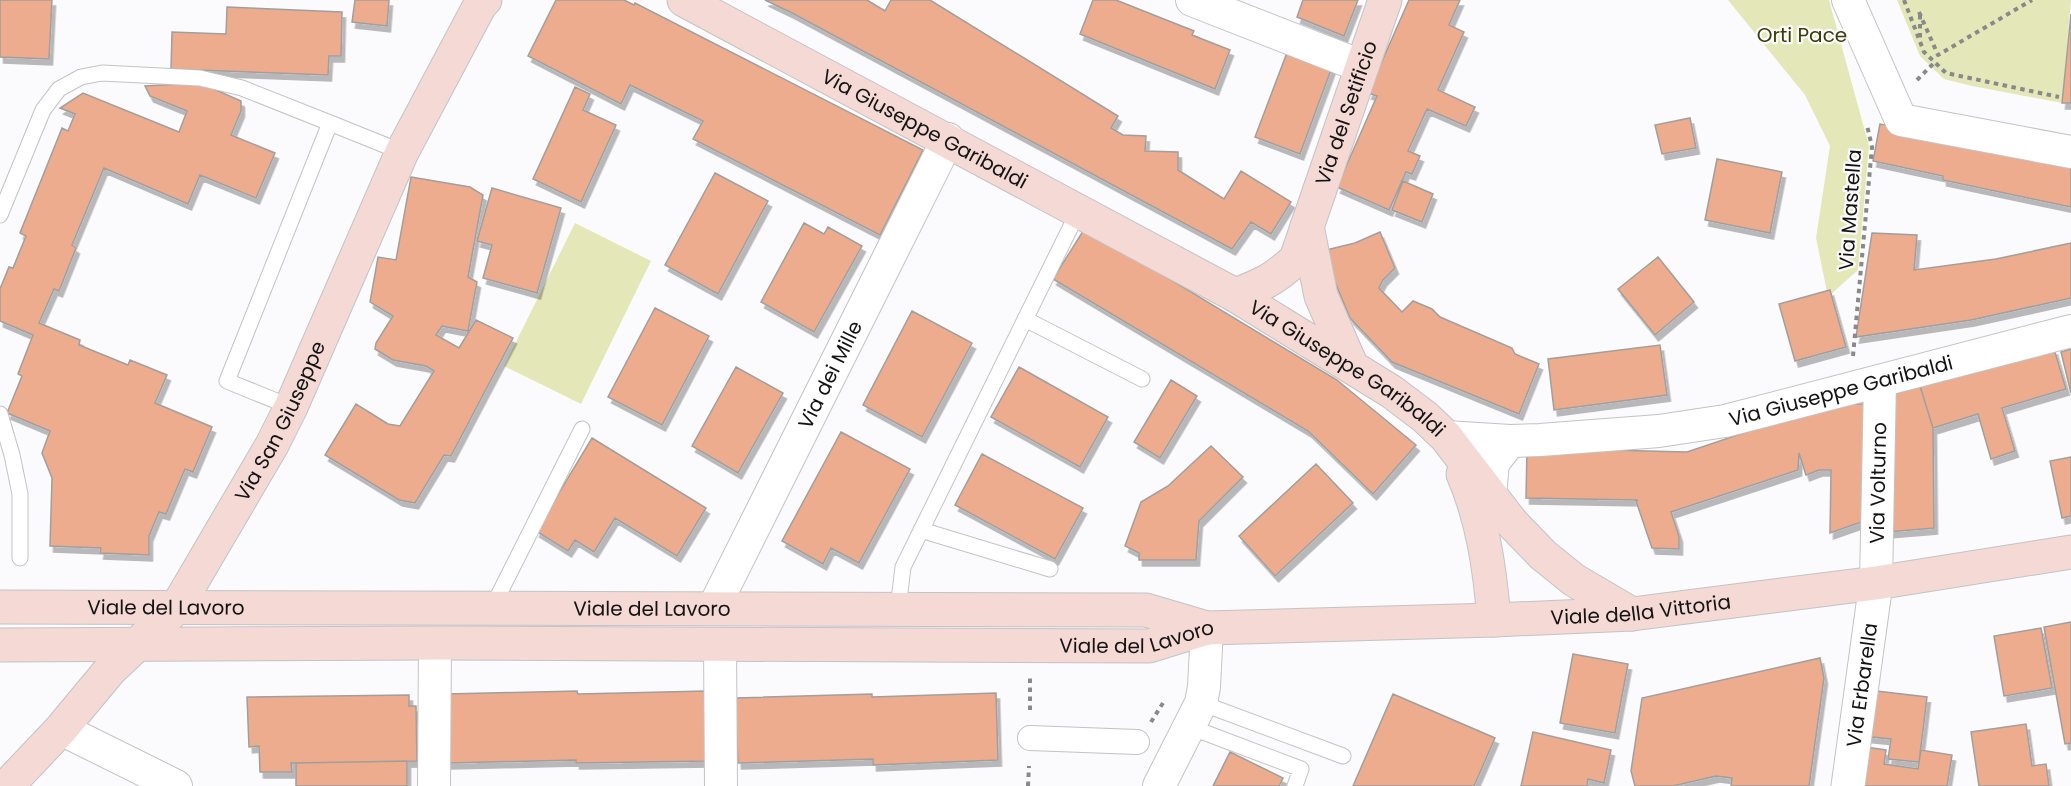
<svg xmlns="http://www.w3.org/2000/svg" width="2071" height="786" font-family="Poppins,sans-serif">
<defs>
<filter id="shadow"><feDropShadow dx="3.5" dy="6" stdDeviation="0" flood-color="#0004"/></filter>
</defs>
<rect width="100%" height="100%" fill="#fbfbfd"/>
<path fill="#e4e8b8" d="M1728,0h101l40,146 -11,124 -30,27 -12,-59 14,-92 -25,-51z
M1897,0h174l-9,103 -90,-17 -28,-7 -24,-23z
M575,223l76,38 -70,143 -77,-38z"/>
<path fill="#edac8d" stroke="#a19f9e" stroke-width="1.5" filter="url(#shadow)" d="M0,0h52l-3,59 -49,-2z
M355,0h34l-2,26 -35,-4z
M556,0h68l10,5 1,-2 288,147 -43,85 -187,-96 10,-18 -73,-36 -9,19 -93,-48z
M765,0h102l18,11 6,-11h39l188,116 -7,12 12,7 23,1 -1,15 33,1v18l46,29 17,-28 50,31 -20,32 -20,-12 -19,27 -440,-236z
M1093,0h23l78,31 -2,4 38,15 -15,39 -135,-55z
M1303,0h55l-14,36 -47,-19z
M1409,0h51l-11,25 15,7 -26,58 37,17 -9,19 -39,-17 -19,42 12,5 -8,18 -6,-2 -17,38 -52,-23 40,-91 -9,-3z
M227,7l115,5 -1,44h-12l-1,19 -157,-6 1,-37 54,2z
M2071,14v89h-9z
M1288,50l44,17 -32,87 -45,-17z
M200,83l41,18v10l-10,24 44,18 -19,45 -56,-23 -12,29 -84,-36 -32,77 4,3 -17,43 -5,-2 -15,34 41,17 -1,5 49,20 2,-5 37,15 -12,28 57,24 -19,45 -8,-3 -19,45 -7,-2 -10,24v19l-49,-2 1,-5 -51,-2 2,-68 -10,-25 8,-22 -43,-18 15,-37 -4,-2 15,-39 -33,-14v-32l9,-22 4,1 13,-32 -6,-3 42,-105 6,3 7,-17 -15,-6 23,-15 96,39 8,-21 -37,-15 -5,-10z
M575,87l15,7 -7,16 33,15 -35,77 -48,-23z
M1690,118l6,30 -34,6 -7,-29z
M1880,124l191,38v45l-128,-27v-4l-70,-15z
M1717,159l65,13 -12,61 -65,-13z
M715,173l53,28 -50,93 -53,-29z
M411,177l59,10 13,8 -15,82 9,5 -9,49 -26,-5 -6,9 23,13 17,-28 37,18 -62,118 -7,-1 -29,48 -16,-3 -74,-45 31,-51 32,20 12,2 34,-55 -8,-5 -33,-6 -18,-11 1,-6 17,-27 -23,-14 8,-45 18,3z
M1403,181l30,13 -11,28 -30,-12z
M492,188l69,20 -24,85 -54,-15 9,-33 -15,-4z
M804,223l20,11 4,-7 34,19 -48,86 -53,-30z
M1085,228l252,152 79,65 -43,49 -65,-63 -255,-152z
M1380,232l15,36 -12,12 -4,8 23,24 11,-11 19,8 8,8 72,31 3,6 24,10 -20,50 -127,-52 -42,-44 -28,-67 33,-8z
M1872,233l45,2 -3,35 82,-11 75,-16v55l-100,22 -115,17z
M1658,257l36,45 -39,33 -37,-46z
M1830,290l16,57 -51,14 -16,-57z
M655,308l54,28 -47,89 -54,-28z
M912,311l60,32 -50,94 -59,-32z
M1660,345l7,50 -113,15 -6,-51z
M2054,349l12,40 -64,19 13,43 -24,8 -13,-45 -45,14 -13,-42z
M2071,349v44l-10,-41z
M736,367l47,26 -45,80 -46,-27z
M1019,367l89,50 -28,50 -89,-50z
M1171,380l26,16 -37,62 -26,-16z
M1920,386l13,42 1,100 -47,4 4,-137z
M1830,404h42l-2,115 -40,14 1,-63h-12l-13,5 -7,-22 -1,17 -127,42 8,24v13l-27,-1 -16,-47 2,-1 -112,-2 1,-50 160,4z
M841,432l69,37 -51,94 -28,-15 -8,16 -41,-23z
M592,438l114,70 -29,48 -62,-38 -21,34 -19,-12 -7,11 -32,-20z
M1211,446l32,31 -44,44 -3,39h-57v-7l-14,-7 16,-44 27,-16z
M982,454l101,54 -28,51 -100,-54z
M2071,457v59l-9,2 -12,-57z
M1316,464l37,39 -78,73 -36,-40z
M2071,622v121l-6,1 -21,-117z
M2041,628l11,60 -48,8 -10,-60z
M1573,654l55,10 -13,69 -55,-10z
M1820,658l4,20 -15,108h-78l1,-8 -16,-2 -43,10h-38l-4,-15 11,-73z
M1868,690l59,7 -8,65 -31,-3 3,-20 -29,-3z
M577,691l1,3 127,-3 2,70 -131,2v-3l-129,3 -2,-69z
M996,693l2,67 -125,5v-6l-135,4 -3,-65 137,-4v3z
M1393,694l102,44 -21,48h-121z
M409,695v11h7l1,55 -126,2 1,9h-32l-1,-26 -10,1 -2,-50z
M2026,724l6,42 14,-2 3,22h-70l-8,-54z
M1533,732l78,18 -7,33 -16,-4 -1,7h-66z
M1865,747l21,3 -2,14 34,5 3,-19 31,5 -5,31h-87z
M1230,752l53,26 -4,8h-66z
M407,761v25h-111v-23z"/>
<g fill="none" stroke-linecap="round" stroke-linejoin="round">
<defs>
<path id="service" d="M0,215l43,-105 16,-21 22,-12 21,-4 98,5 42,10 88,35
M1025,319l117,60
M291,407l-64,-26 103,-258 72,29
M0,414l12,41 8,39v64
M921,530l129,39
M492,608l90,-179
M898,609l5,-42 176,-357
M1201,703l142,53
M1190,727l111,42 -6,17"/>
<path id="pedestrian" d="M1030,738l107,4"/>
<g id="minor">
<path d="M1192,0l169,66"/>
<path d="M1848,0l53,120 170,32"/>
<path id="s1" d="M1446,437l64,4 30,-1 119,-9 66,-10 346,-90"/>
<path d="M1490,495l3,-32 17,-22"/>
<path id="s2" d="M1876,583l4,-202"/>
<path id="s3" d="M713,609l235,-470"/>
<path d="M720,644l1,142"/>
<path d="M61,729l115,57"/>
<path d="M434,786l1,-143"/>
<path d="M1159,786l42,-83 3,-16 3,-59"/>
</g>
<g id="tertiary">
<path id="s4" d="M1848,786l28,-203"/>
</g>
<g id="secondary">
<path id="s5" d="M684,0l551,295 157,97 33,25 21,20 66,86 31,32 31,25 58,34"/>
<path d="M1307,226l14,70 31,71"/>
<path id="s6" d="M1235,295c27,-10 40,-16 61,-36l89,-259"/>
<path d="M1463,474c20,46 27,96 31,146"/>
<path id="s7" d="M0,607l1146,3 61,18"/>
<path id="s8" d="M0,645l435,-2 714,3 58,-18 287,-8 138,-6 244,-31 195,-31"/>
<path id="s9" d="M7,786l54,-57 49,-59 67,-63 95,-162 19,-38 111,-255 78,-147 5,-5"/>
</g>
</defs>
<use href="#service" stroke="#c3c3c5" stroke-width="17"/>
<use href="#pedestrian" stroke="#c3c3c5" stroke-width="26"/>
<use href="#minor" stroke="#c3c3c5" stroke-width="34"/>
<use href="#tertiary" stroke="#c3c3c5" stroke-width="35"/>
<use href="#secondary" stroke="#c3c3c5" stroke-width="35"/>
<path stroke="#89898a" stroke-width="4" stroke-dasharray="4.5 4.5" stroke-linecap="butt" d="M1904,0l20,52 22,21 113,24
M1919,12l19,43 94,-55
M1920,15v23
M1917,80l18,-18
M1853,356l19,-209 -5,-22
M1030,710v-34
M1151,722l12,-19
M1028,786l1,-20"/>
<use href="#service" stroke="#fff" stroke-width="15"/>
<use href="#pedestrian" stroke="#fff" stroke-width="24"/>
<use href="#minor" stroke="#fff" stroke-width="32"/>
<use href="#tertiary" stroke="#fff" stroke-width="33"/>
<use href="#secondary" stroke="#f4d9d4" stroke-width="33"/>
</g>
<g text-anchor="middle" dominant-baseline="central" stroke-width="4.5" stroke-linejoin="round" paint-order="stroke">
<g font-size="20" fill="#3a3c06" stroke="#fbfbfd">
<text x="1802" y="35">Orti Pace</text>
</g>
<g font-size="20" fill="#131313" stroke="#fbfbfd">
<text stroke="none"><textPath href="#s6" startOffset="226">Via del Setificio</textPath></text>
<text stroke="none"><textPath href="#s5" startOffset="273">Via Giuseppe Garibaldi</textPath></text>
<text transform="translate(1850 210) rotate(-86)">Via Mastella</text>
<text stroke="none"><textPath href="#s5" startOffset="759">Via Giuseppe Garibaldi</textPath></text>
<text stroke="none"><textPath href="#s3" startOffset="262">Via dei Mille</textPath></text>
<text stroke="none"><textPath href="#s1" startOffset="400">Via Giuseppe Garibaldi</textPath></text>
<text stroke="none"><textPath href="#s9" startOffset="460">Via San Giuseppe</textPath></text>
<text stroke="none"><textPath href="#s2" startOffset="100">Via Volturno</textPath></text>
<text stroke="none"><textPath href="#s7" startOffset="166">Viale del Lavoro</textPath></text>
<text stroke="none"><textPath href="#s7" startOffset="652">Viale del Lavoro</textPath></text>
<text stroke="none"><textPath href="#s8" startOffset="1644">Viale della Vittoria</textPath></text>
<text stroke="none"><textPath href="#s8" startOffset="1138">Viale del Lavoro</textPath></text>
<text stroke="none"><textPath href="#s4" startOffset="102">Via Erbarella</textPath></text>
</g>
</g>
</svg>
